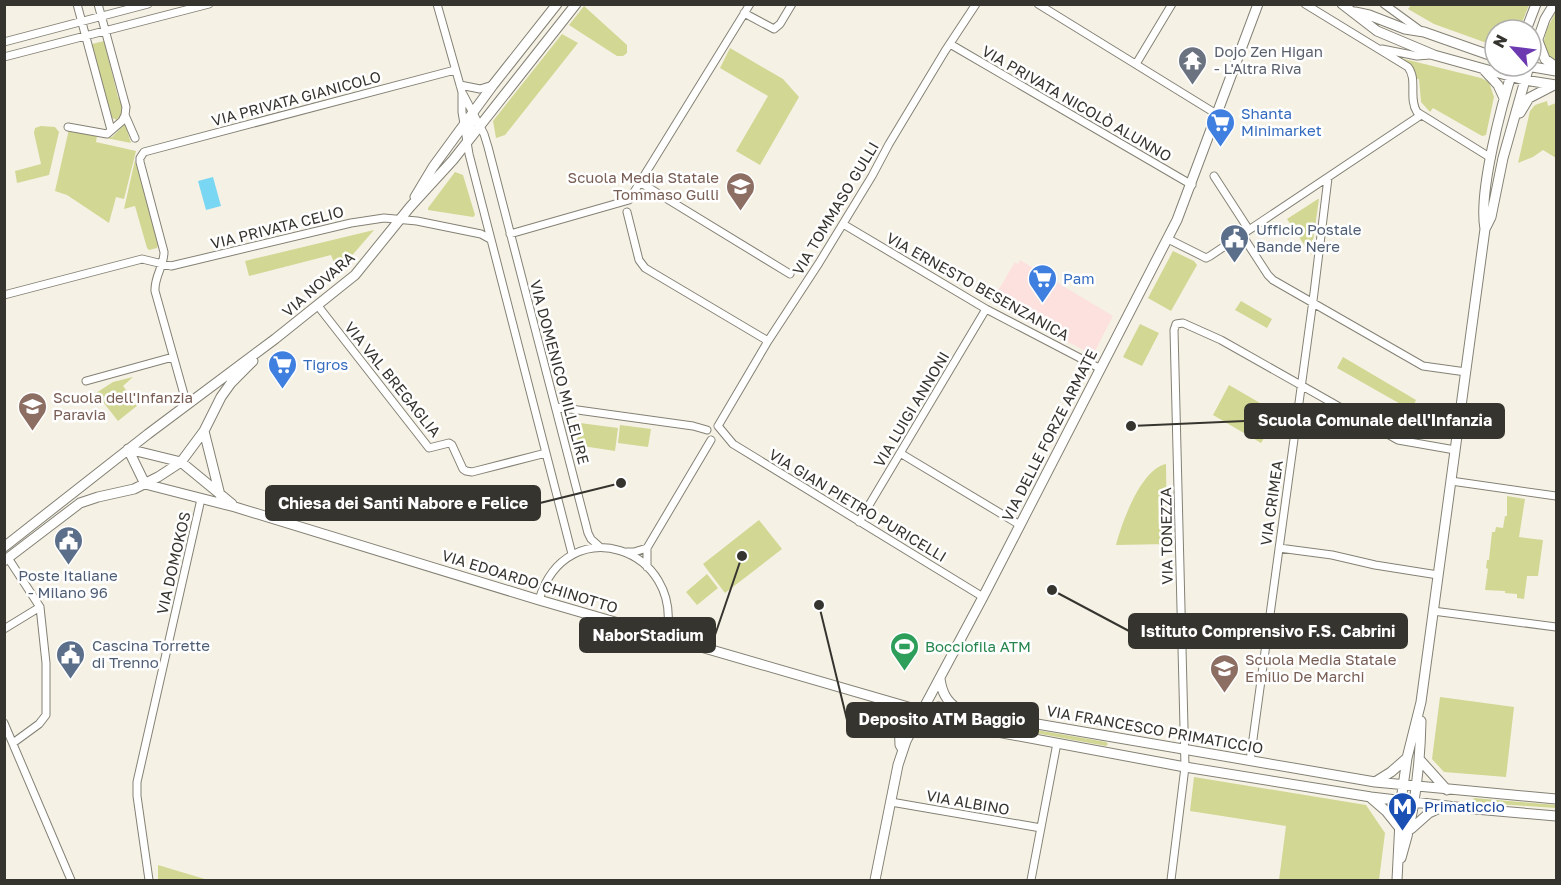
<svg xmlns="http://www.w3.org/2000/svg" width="1561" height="885" font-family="'Golos Text',sans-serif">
<rect width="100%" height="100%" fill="#f5f2e5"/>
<path fill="#fce1de" d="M1020,260l93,56 -20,39 -102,-53 24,-40 3,2z"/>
<path fill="#d2d793" d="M1412,4h117v1l-10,25h-24v16l-61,-22 -26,-15z
M584,6l43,39v8l-4,3h-6l-48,-31z
M1556,11v54l-6,-3 -7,-18 4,-15z
M562,34l16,9 -73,92 -9,3 -3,-17z
M104,41l14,56 6,8 -2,9 -5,6 -5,-2 -20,-74z
M730,48l53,31 16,18 -39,68 -24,-14 32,-55 -48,-28z
M1400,58l81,20 8,4 5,15 -8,38 -4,1 -49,-28 -3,4 -9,-10 -2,-23h-4l-3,-11 -12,-8z
M1547,101l1,5 8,-3v55l-13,-8 -10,7 -15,6 12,-52 5,-6z
M125,124l6,19 -25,-5 6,-1z
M41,126l14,1 4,5 -10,43 -32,8 -2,-12 26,-7 -7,-31 1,-5z
M69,129l28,7 -1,6 40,9 -12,48 -8,-2 -7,26 -42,-28 -12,-4z
M135,160l23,85 -1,3 -8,2 -2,-2 -12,-42 -11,3z
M455,172l8,3 12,40 -2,2 -45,-7v-2z
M1318,199h1l-8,56 -24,-36z
M374,230l-25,29 -12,11 -6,-15 -82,21 -4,-15z
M1173,251l21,10 3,4 -26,46 -23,-13z
M1241,301l31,18 -5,9 -32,-18z
M1140,324l19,9 -17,33 -19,-9z
M1343,357l73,43 -5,10 -74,-42z
M133,377l-10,9 15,19 -20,16 -22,-28 17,-11z
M1229,385l50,29 -18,29 -48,-28z
M580,423l38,5 -3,23 -39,-6z
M620,425l31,4 -3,18 -30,-4z
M1166,464l1,80 -51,1c6,-23 25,-76 50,-81z
M1507,496l18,3 -6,38 24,3 -5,36h-11l-3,23 -7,-1v-4l-12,-1v-2l-20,-1 3,-21 -2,-1 1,-8h2l3,-28h3l1,-5 7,1 2,-12h2z
M759,520l23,29 -57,44 -22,-29z
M707,574l11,14 -21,17 -11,-13z
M1440,697l74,10 -8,70 -62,-5 -12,-13z
M1031,729l75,13 2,2 -2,2 -76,-14z
M1194,777l172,28 19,28 -6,47h-100l7,-54 -96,-15z
M1474,798l82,7v3l-86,-6z
M158,865l50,15h-50z"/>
<path fill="#7ad7f4" d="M213,177l8,29 -15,4 -8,-29z"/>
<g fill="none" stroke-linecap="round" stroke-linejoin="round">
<defs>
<path id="street" d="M77,4l34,126
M98,4l28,103 -1,8 10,23
M437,4l25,88v20l7,42 103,400
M1038,4l180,111
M1305,4l103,63c10,13 0,31 9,45l74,46
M1384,4l37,27
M744,13l30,16 6,-5 12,-20
M4,42l144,-38
M950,44l242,141
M1382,49l35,7 13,-1
M4,57l205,-53
M1136,64l36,-60
M460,85l20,4 13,-4
M463,94l21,40 4,13 100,386 3,6 9,8
M68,127l39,7 15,-13 3,-6
M468,138l6,-24
M1214,176l35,54
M641,183l149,91
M627,212l12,48 6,8 123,73
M843,224l143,85 115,60
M510,234l119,-34 121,-196
M1242,235l26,40 5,5 150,86 43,6
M1168,239l38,19 4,-2 211,-141
M4,295l138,-36 29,7 180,-43 33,-5 33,3 64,13 9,5
M318,306l111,142 20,-5 3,2 11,24 3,2 6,1 74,-19
M86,381l87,-24
M187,405l-32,-114c-1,-14 9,-25 9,-39l-24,-90v-4l4,-6 311,-82
M556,407l137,19 14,4
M718,426l50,-85 51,-78 53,-87 17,-32 56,-93 31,-47
M718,426l15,18 250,153
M900,453l120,72
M1451,481l105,15
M859,522l127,-213
M1279,548l53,7 43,10 63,10
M627,552h7l13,-4
M8,558l32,49 6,56v52l-7,9 -26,19
M647,567v-19l64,-108
M539,600c27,-92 147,-52 127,37
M1433,611l123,16
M4,629l36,-22
M4,723l67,157
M1250,761l64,-468 14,-115
M891,802l150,26
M149,880l-12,-84v-14l64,-283
M1031,880l26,-137
M1171,880l14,-113 -11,-437 2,-6 7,-1 38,17 177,100 57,10"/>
<path id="secondary" d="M1342,4l35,27 57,24 90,25 32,5
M1355,12l14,3 36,14 19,3 71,25
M1526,30l10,-26
M1538,41l7,18 11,8
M1531,59l14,-40 9,-15
M1527,66l29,5
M1485,71l13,14 6,13
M1520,113l9,-15 25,-13
M415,197l18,-30 60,-82 64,-81
M1485,229c-7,-37 17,-126 29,-163
M204,431l16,64
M128,449l17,35 90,23 304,93 383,111 11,9 252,47 186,30 93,11 92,8
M128,449l53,13 51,42
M4,547l144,-113 127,-95 80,-64 55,-68 43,-47 123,-156
M4,561l76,-58 18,-6 36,-8 24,-12 23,-15 23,-31 17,-34 10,-14 22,-22
M940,679c2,13 6,22 18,30
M892,703l7,16 1,26 3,5
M922,711l16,-4 437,75 181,17
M1420,760l27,30
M1375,782l16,-10 16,-14
M1371,798l15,13 12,15
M1411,829l18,-16 13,-6
M1401,858c14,-45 19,-90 20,-137
M875,880l23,-115 8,-24 77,-144 194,-377 81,-216
M1397,880l4,-79 6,-43 14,-56 64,-473 6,-12 12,-59 26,-92"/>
</defs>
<use href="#street" stroke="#848175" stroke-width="9"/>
<use href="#secondary" stroke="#848175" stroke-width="11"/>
<use href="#street" stroke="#fff" stroke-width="7"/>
<use href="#secondary" stroke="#fff" stroke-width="9"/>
</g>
<defs>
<symbol id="temple-pin" viewBox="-11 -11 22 30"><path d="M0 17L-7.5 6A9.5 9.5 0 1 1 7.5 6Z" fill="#6b7280" stroke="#fff"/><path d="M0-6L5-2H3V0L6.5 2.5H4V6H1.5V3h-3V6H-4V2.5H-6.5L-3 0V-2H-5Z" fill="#fff"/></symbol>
<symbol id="supermarket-pin" viewBox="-11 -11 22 30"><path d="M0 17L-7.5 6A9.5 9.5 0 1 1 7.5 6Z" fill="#3f7fe0" stroke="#fff"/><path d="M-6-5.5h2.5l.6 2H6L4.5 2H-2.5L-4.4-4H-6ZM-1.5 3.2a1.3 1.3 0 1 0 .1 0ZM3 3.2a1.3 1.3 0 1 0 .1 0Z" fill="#fff"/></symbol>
<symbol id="school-pin" viewBox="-11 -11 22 30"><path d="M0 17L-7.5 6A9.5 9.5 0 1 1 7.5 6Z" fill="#8d6e63" stroke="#fff"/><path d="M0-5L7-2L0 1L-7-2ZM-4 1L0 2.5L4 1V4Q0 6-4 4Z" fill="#fff"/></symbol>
<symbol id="civic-pin" viewBox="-11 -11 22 30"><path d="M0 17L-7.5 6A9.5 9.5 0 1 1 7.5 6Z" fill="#5c6f8a" stroke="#fff"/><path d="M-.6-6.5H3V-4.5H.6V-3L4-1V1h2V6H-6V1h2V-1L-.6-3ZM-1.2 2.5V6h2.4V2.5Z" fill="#fff"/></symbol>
<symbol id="stadium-pin" viewBox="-11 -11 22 30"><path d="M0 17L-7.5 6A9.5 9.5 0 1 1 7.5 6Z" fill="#2e9e5b" stroke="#fff"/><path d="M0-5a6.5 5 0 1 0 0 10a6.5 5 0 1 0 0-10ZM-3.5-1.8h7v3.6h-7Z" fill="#fff"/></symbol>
<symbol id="metro-pin" viewBox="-11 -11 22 30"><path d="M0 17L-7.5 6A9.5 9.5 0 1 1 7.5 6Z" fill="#1a4fb4" stroke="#fff"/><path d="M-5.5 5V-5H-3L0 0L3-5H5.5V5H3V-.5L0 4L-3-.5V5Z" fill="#fff"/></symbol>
</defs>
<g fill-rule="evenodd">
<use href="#temple-pin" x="1176" y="44" width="33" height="45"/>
<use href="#supermarket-pin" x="1204" y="106" width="33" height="45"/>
<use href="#school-pin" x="724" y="170" width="33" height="45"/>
<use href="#civic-pin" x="1218" y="222" width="33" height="45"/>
<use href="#supermarket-pin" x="1026" y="262" width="33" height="45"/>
<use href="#supermarket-pin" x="266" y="348" width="33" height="45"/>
<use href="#school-pin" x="16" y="390" width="33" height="45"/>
<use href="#civic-pin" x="52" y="524" width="33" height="45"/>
<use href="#stadium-pin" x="888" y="630" width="33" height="45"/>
<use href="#civic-pin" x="54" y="638" width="33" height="45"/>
<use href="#school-pin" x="1208" y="652" width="33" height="45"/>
<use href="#metro-pin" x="1386" y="790" width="33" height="45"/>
</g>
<g text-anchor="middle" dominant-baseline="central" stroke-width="5" stroke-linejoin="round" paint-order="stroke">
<g font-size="15" fill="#5b616d" stroke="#fff" text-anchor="start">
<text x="1214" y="51">Dojo Zen Higan<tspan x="1214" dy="17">- L'Altra Riva</tspan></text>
</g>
<g font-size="15" fill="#36342f" stroke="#fff">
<text transform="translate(296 98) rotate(-15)">VIA PRIVATA GIANICOLO</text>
<text transform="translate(1077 103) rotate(30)">VIA PRIVATA NICOLÒ ALUNNO</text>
<text transform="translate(835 208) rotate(-59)">VIA TOMMASO GULLI</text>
<text transform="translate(277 227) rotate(-14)">VIA PRIVATA CELIO</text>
<text transform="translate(318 284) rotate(-41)">VIA NOVARA</text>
<text transform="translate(978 286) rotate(29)">VIA ERNESTO BESENZANICA</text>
<text transform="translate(560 372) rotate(75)">VIA DOMENICO MILLELIRE</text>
<text transform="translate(393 379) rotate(51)">VIA VAL BREGAGLIA</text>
<text transform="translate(911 409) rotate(-59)">VIA LUIGI ANNONI</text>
<text transform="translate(1049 435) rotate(-63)">VIA DELLE FORZE ARMATE</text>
<text transform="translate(1271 503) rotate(-82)">VIA CRIMEA</text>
<text transform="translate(858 505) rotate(31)">VIA GIAN PIETRO PURICELLI</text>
<text transform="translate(1166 536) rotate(-91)">VIA TONEZZA</text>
<text transform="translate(173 563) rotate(-77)">VIA DOMOKOS</text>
<text transform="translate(530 581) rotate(17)">VIA EDOARDO CHINOTTO</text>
<text transform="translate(1155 729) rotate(10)">VIA FRANCESCO PRIMATICCIO</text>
<text transform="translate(968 802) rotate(10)">VIA ALBINO</text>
</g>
<g font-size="15" fill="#366cbe" stroke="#fff" text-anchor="start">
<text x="1241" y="113">Shanta<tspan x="1241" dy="17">Minimarket</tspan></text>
<text x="1063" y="278">Pam</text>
<text x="303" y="364">Tigros</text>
</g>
<g font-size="15" fill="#785e54" stroke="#fff" text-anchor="start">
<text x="719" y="177" text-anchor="end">Scuola Media Statale<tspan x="719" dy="17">Tommaso Gulli</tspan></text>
<text x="53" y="397">Scuola dell'Infanzia<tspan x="53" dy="17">Paravia</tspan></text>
<text x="1245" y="659">Scuola Media Statale<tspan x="1245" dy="17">Emilio De Marchi</tspan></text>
</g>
<g font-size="15" fill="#4e5e75" stroke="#fff" text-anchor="start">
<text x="1256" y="229">Ufficio Postale<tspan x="1256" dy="17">Bande Nere</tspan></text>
<text x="68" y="575" text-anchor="middle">Poste Italiane<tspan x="68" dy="17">- Milano 96</tspan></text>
<text x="92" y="645">Cascina Torrette<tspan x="92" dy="17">di Trenno</tspan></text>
</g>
<g font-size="15" fill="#27864d" stroke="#fff" text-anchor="start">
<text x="925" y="646">Bocciofila ATM</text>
</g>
<g font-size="15" fill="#164399" stroke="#fff" text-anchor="start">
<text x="1424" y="806">Primaticcio</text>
</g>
</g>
<path fill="none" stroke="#36342f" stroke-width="2" d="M1131 426L1245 421M621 483L540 503M1052 590L1129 631M742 556L715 635M819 605L847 720"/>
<g fill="#36342f" stroke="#fff" stroke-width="2">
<circle cx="1131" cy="426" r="6"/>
<circle cx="621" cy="483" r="6"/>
<circle cx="1052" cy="590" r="6"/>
<circle cx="742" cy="556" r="6"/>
<circle cx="819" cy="605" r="6"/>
</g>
<g fill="#36342f" stroke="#36342f" stroke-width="2">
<rect x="1245" y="404" width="259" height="34" rx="6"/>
<rect x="266" y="486" width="274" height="34" rx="6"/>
<rect x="1129" y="614" width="278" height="34" rx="6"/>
<rect x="580" y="618" width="135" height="34" rx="6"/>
<rect x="847" y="703" width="191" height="34" rx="6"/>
</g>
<g font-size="16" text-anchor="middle" font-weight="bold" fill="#fff">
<text x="1375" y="426">Scuola Comunale dell'Infanzia</text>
<text x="403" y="509">Chiesa dei Santi Nabore e Felice</text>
<text x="1268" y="637">Istituto Comprensivo F.S. Cabrini</text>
<text x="648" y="641">NaborStadium</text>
<text x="942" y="725">Deposito ATM Baggio</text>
</g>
<rect width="1561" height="885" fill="none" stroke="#36342f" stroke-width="12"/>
<g transform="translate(1513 48) rotate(298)"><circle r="28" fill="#ffffff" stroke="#afaeac" stroke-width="1.5"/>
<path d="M0-4.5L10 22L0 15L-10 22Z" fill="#6c39b0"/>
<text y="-9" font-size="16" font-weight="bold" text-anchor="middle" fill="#36342f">N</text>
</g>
</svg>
